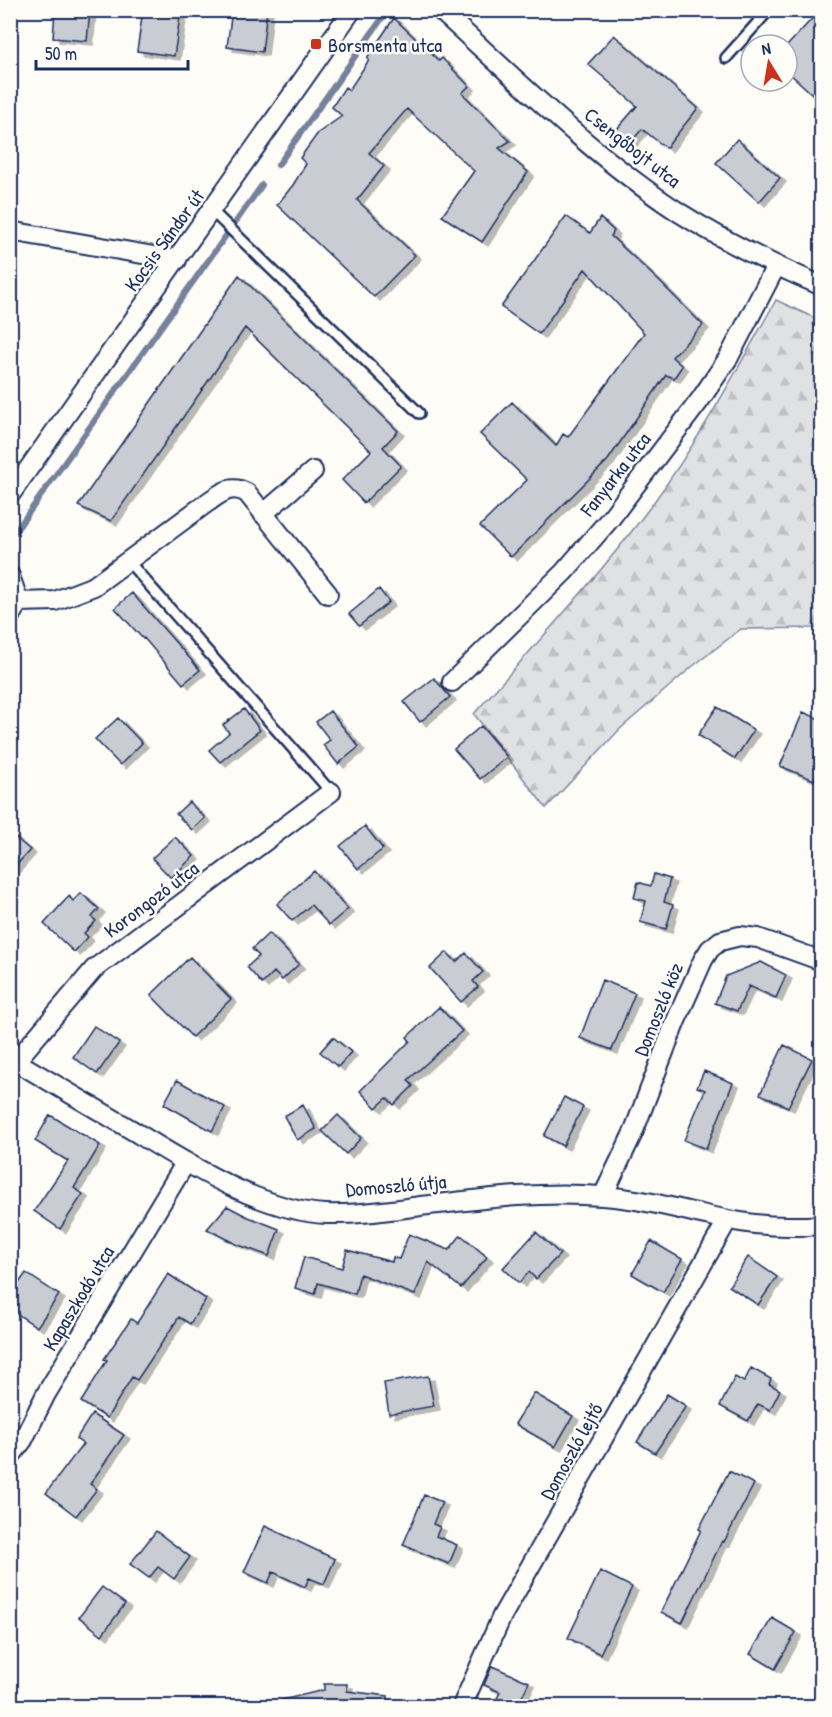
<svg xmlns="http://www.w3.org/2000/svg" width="832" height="1717" font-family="'Patrick Hand',sans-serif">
<defs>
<pattern id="forest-firs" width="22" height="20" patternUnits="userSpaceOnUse" patternTransform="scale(1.5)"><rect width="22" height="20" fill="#e0e1e3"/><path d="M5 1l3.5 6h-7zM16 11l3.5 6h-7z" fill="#c0c1c5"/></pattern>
<filter id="shadow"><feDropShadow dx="6" dy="4" stdDeviation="0" flood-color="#0004"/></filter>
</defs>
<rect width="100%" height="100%" fill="#fdfcf7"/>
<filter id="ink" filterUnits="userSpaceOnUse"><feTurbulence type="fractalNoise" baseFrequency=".0167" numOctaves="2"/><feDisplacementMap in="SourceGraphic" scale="12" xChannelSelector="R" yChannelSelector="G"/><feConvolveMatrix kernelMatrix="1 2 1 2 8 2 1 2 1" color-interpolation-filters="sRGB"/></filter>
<g filter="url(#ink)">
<path fill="url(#forest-firs)" stroke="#7e88a0" stroke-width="1.5" d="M776,300l45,21v307l-80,1 -48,37 -73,63 -74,79 -72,-94c60,-68 123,-135 177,-208 48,-65 86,-136 125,-206z"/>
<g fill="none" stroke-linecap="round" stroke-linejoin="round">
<path stroke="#76819c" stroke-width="6" d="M278,165l110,-155
M15,532l247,-347"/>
</g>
<path fill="#c9ccd3" stroke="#1b2f5e" stroke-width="1.5" filter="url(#shadow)" d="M55,10h35l-3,31 -34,-3z
M143,10h38l-7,46 -37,-5z
M232,10h35l-5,42 -35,-5z
M820,10h2v93l-35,-32v-25z
M394,18l45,43 3,-3 27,28 -7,7 48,48 -11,7 29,24 -46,70 -40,-26 32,-45 -67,-62 -38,44 15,13 -27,34 58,55 -41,42 -97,-92 16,-20 13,-21 -6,-6 18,-25 24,-17 -10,-9 13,-20 4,3 20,-30 -2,-2z
M614,35l84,73 -32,40 -24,-19 -16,19 -15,-12 26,-30 -49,-42z
M737,139l43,39 -21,24 -43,-39z
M566,216l24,17 10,-15 14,13 -3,5 47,44 45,45 -31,32 10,9 -8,12 -8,-3 -58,85 -97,97 -31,-31 47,-46 -47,-46 32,-32 44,44 7,-12 5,3 76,-104 -59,-64 -46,65 -38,-27z
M239,275l159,156 -15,16 18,19 -37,37 -22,-23 29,-29 -126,-123 -134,193 -33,-15z
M379,589l10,13 -30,24 -10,-12z
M132,593l68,77 -17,14 -39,-46 -1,1 -28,-31z
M434,678l16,19 -30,25 -16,-20z
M717,707l37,23 -19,29 -37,-24z
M244,709l16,21 -40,32 -11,-12 20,-17 -6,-8z
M330,711l29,36 -21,17 -15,-19 7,-5 -14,-18z
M803,712l19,8v42l-8,18 -34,-14z
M118,718l24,25 -22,22 -25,-26z
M481,726l26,31 -27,22 -26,-30z
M189,802l16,16 -13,12 -16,-16z
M365,826l18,23 -25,20 -18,-23z
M10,833l20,17 -20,22z
M175,837l19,19 -23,22 -19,-20z
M314,871l34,38 -19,16 -18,-20 -19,16 -15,-17z
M654,874l16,5 -6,23 9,3 -7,24 -26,-7 6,-21 -12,-3 4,-16 13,4z
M81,893l18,16 -7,8 4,4 -12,12 4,4 -14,15 -30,-28 25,-28 4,5z
M269,933l30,31 -17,16 -8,-8 -12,12 -15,-17 12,-11 -7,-7z
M447,952l9,10 10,-9 17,19 -10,9 5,6 -17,15 -31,-34z
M190,957l41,42 -39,38 -41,-42z
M761,962l25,13 -10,23 -27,-12 -12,25 -22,-8 11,-27z
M602,980l33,13 -23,57 -32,-12z
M439,1007l23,24 -54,49 5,6 -19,19 -7,-7 -11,10 -16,-17 50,-50 -3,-4z
M94,1026l25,17 -22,31 -24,-17z
M333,1037l18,15 -13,15 -18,-15z
M784,1045l28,14 -24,48 -28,-13z
M704,1071l29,12 -27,66 -22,-9 21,-50 -8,-3z
M177,1080l48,27 -13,24 -48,-27z
M564,1097l19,10 -20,39 -19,-10z
M303,1105l13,24 -19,11 -13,-24z
M50,1115l50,30 -26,43 9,6 -23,35 -26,-18 34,-50 -33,-20z
M338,1115l23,23 -15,16 -24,-23z
M227,1206l19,10 33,13 -10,27 -33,-12 -29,-15z
M536,1232l24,22 -24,25 -7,-7 -10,11 -16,-15z
M409,1234l40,16 12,-15 26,22 -26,31 -33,-26 -13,33 -55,-21 -5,20 -37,-11 -3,11 -20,-6 9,-31 38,11 5,-18 45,12 1,-5 6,2z
M651,1241l31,18 -19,33 -31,-18z
M748,1257l29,20 -19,28 -29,-19z
M26,1273l33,22 -22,32 -27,-18v-13z
M168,1274l38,25 -16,25 -11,-7 -42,63 -5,-3 -25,41 -26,-16 26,-42 -3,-1 27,-40 6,4z
M751,1368l20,11 -2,5 11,6 -10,20 -12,-6 -10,17 -28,-15 15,-29 9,5z
M428,1376l6,30 -45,8 -5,-31z
M534,1393l39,23 -18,31 -40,-23z
M667,1394l19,12 -31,47 -18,-11z
M92,1414l32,21 -34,49 7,5 -21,27 -30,-23 37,-49 -7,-5z
M729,1471l25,13 -30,58 -2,-1 -40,82 -21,-11 40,-82 -2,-1z
M424,1495l18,7 -9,22 7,3 -4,9 21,9 -8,19 -46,-19z
M265,1526l70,33 -11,25 -15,-6 -4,9 -32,-15 -5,11 -24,-11z
M156,1531l34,26 -16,22 -16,-12 -9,11 -19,-14z
M600,1571l32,16 -32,67 -32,-16z
M102,1587l23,17 -23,31 -23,-18z
M772,1618l24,14 -21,37 -25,-15z
M492,1666l37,16 -12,25h-24l7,-15 -16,-7z
M324,1684h23v7l41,5v11h-105l-1,-7 42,-10z"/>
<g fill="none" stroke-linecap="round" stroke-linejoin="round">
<defs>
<path id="service" d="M726,58l43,-48
M212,211l207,202
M128,561l203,231"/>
<path id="minor" d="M440,10c76,69 154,147 240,203 44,28 93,52 142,73
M10,231l167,29
M10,495l342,-485
M263,514l50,-43
M10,576l9,26 -9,14
M19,602l36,-1 39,-15 114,-84c13,-9 23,-18 39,-9l81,101
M452,682l112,-110 46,-53 90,-119 29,-43 47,-91
M10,1058c41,24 81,48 122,72 54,33 129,81 194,84 32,1 64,-4 95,-8 60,-7 121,-15 181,-10 64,4 124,31 188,30 11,0 21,1 32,-2
M16,1061l78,-92 237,-177
M603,1196l30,-63 42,-110 28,-63 7,-11 10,-8 20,-5 18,2 64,23
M10,1457l13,-17 23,-46 140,-232
M462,1706l40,-90 225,-395"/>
</defs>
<use href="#service" stroke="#1b2f5e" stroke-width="14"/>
<use href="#minor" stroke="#1b2f5e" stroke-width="22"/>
<use href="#service" stroke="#fdfcf7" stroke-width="9"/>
<use href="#minor" stroke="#fdfcf7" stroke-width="18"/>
</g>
</g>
<rect fill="#c8321e" stroke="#fdfcf7" stroke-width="2" x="310" y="38" width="12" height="12" rx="3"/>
<g text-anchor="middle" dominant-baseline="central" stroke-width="5" stroke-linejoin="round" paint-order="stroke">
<g font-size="20" fill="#1b2f5e" stroke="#fdfcf7" text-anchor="start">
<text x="328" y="44">Borsmenta utca</text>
</g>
<g font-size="20" fill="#1b2f5e" stroke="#fdfcf7">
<text transform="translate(633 147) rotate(38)">Csengőbojt utca</text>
<text transform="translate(164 240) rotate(-54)">Kocsis Sándor út</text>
<text transform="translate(615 474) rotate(-52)">Fanyarka utca</text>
<text transform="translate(151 899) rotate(-37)">Korongozó utca</text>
<text transform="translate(658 1009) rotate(-68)">Domoszló köz</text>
<text transform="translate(396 1185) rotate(-5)">Domoszló útja</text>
<text transform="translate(78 1298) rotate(-59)">Kapaszkodó utca</text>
<text transform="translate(571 1451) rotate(-61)">Domoszló lejtő</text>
</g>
</g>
<rect width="832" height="1717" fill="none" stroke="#fdfcf7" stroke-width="36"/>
<rect x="18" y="18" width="796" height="1681" fill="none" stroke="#1b2f5e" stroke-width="2" filter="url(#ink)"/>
<g transform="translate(769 63) rotate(349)"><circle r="28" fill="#fdfcf7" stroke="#a3aaba" stroke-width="1.5"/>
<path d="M0-4.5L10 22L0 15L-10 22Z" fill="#c8321e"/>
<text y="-9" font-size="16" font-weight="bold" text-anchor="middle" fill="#1b2f5e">N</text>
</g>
<path d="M36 60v9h152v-9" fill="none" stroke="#1b2f5e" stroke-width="3"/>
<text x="45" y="60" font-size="18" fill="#1b2f5e" stroke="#fdfcf7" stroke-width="4.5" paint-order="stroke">50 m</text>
</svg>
